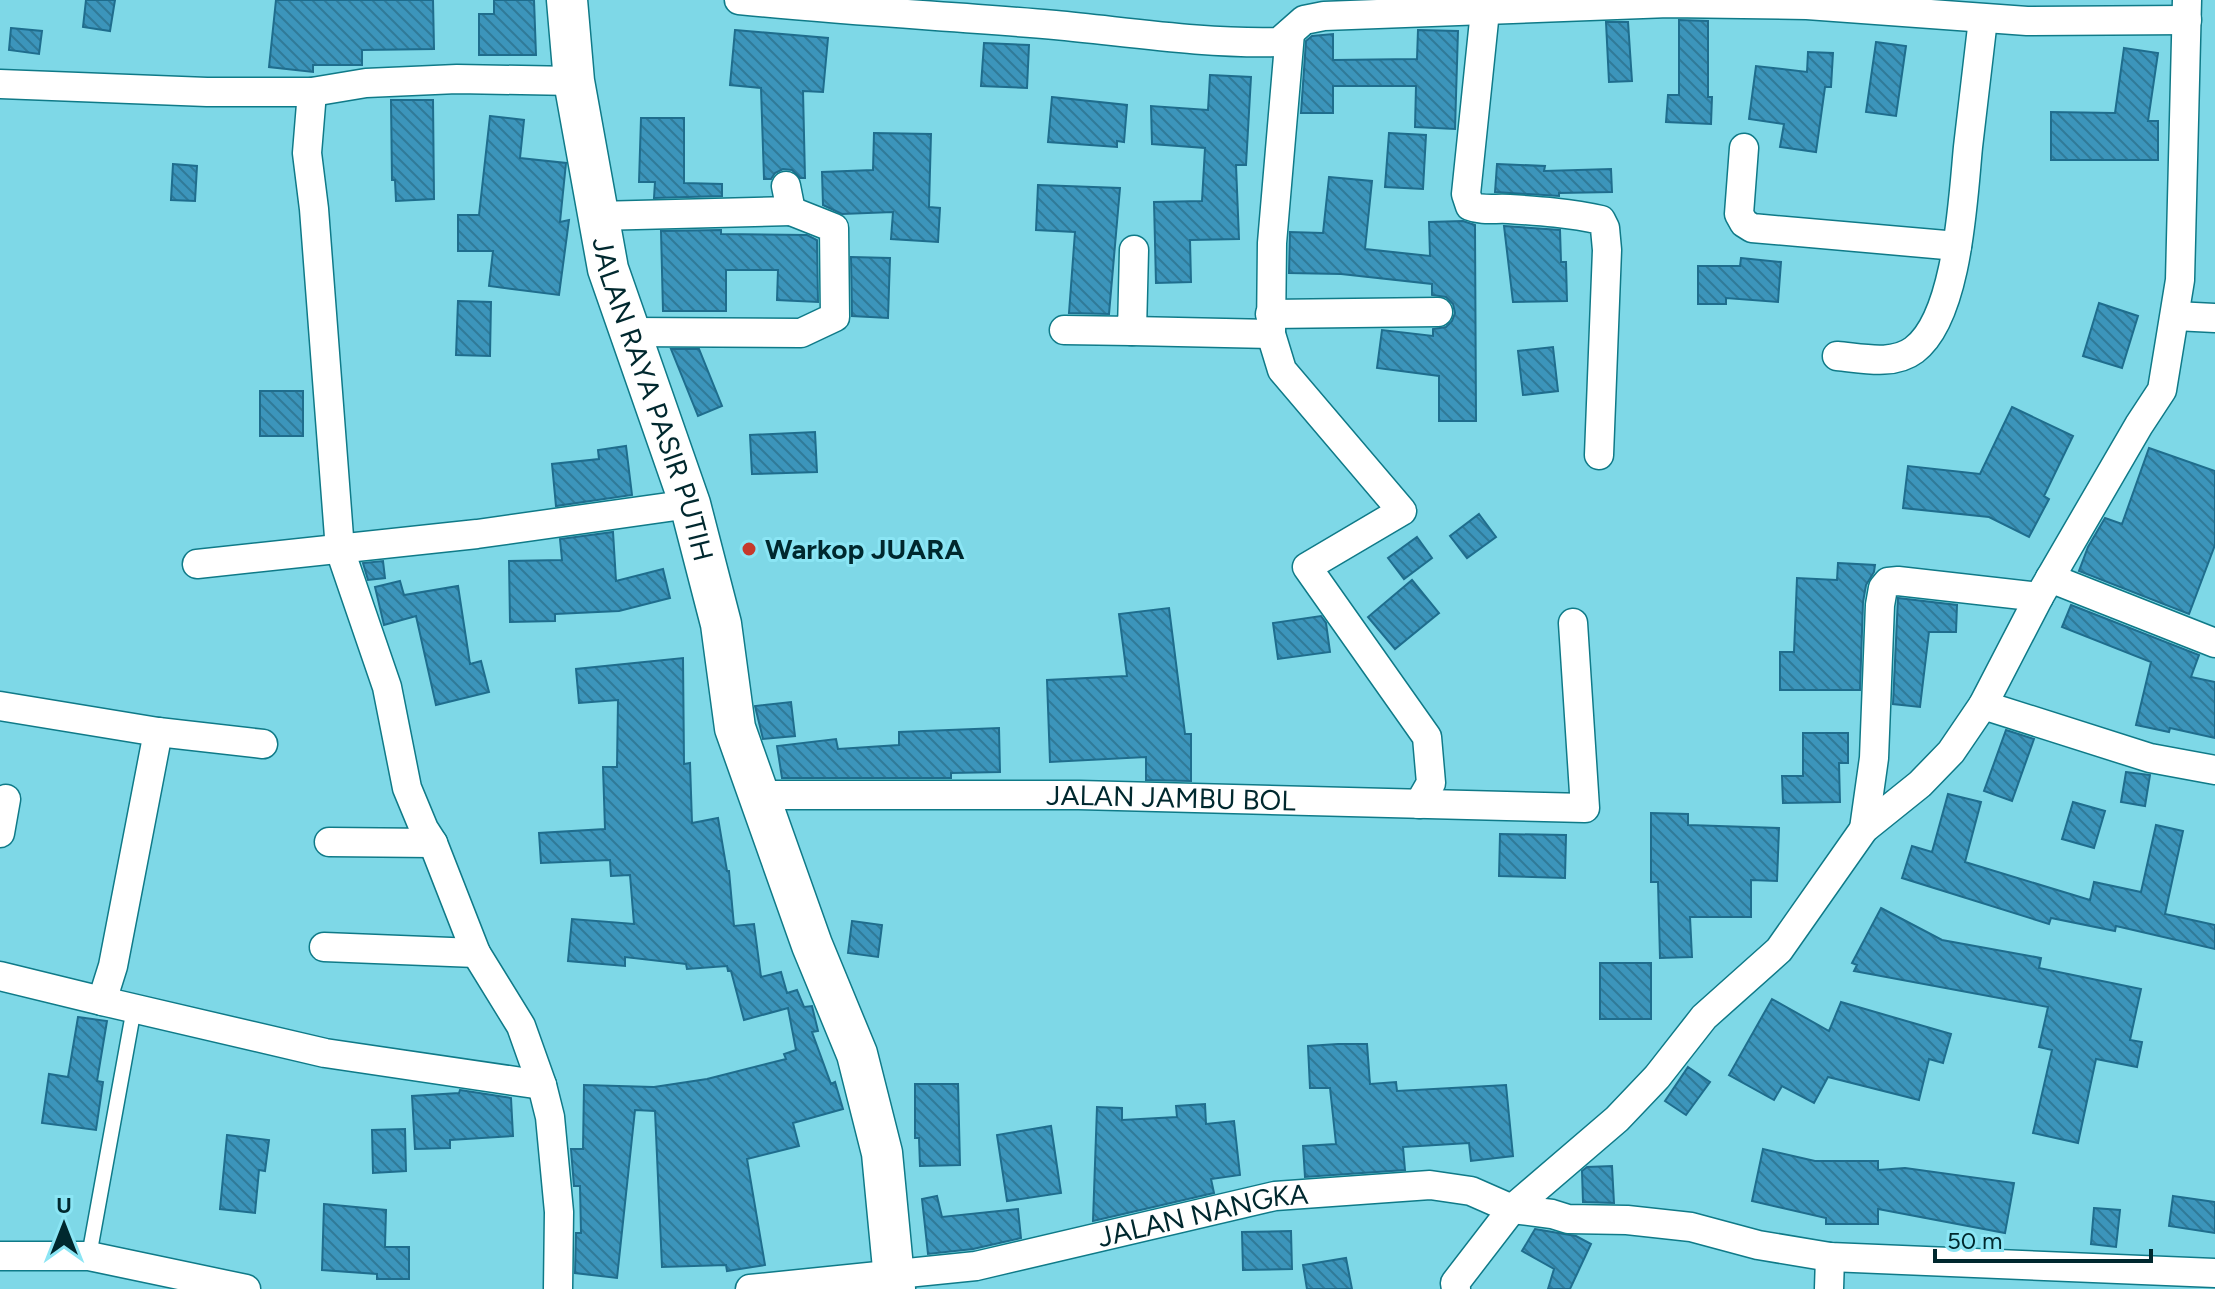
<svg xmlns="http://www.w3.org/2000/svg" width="2215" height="1289" font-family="Figtree,sans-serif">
<defs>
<pattern id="building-back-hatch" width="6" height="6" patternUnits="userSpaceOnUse" patternTransform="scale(2)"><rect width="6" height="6" fill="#3c95bb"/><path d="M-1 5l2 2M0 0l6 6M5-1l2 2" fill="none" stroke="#307a98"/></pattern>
</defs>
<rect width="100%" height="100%" fill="#7ed8e7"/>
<path fill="url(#building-back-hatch)" stroke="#1f6d8d" stroke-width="2" d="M86,0h29l-5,31 -27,-4z
M276,0h157l1,49 -72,1v15h-49v7l-44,-5z
M494,0h40l2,55h-57v-41h15z
M1679,20l29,1v76h4l-1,27 -45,-2 2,-27h11z
M1606,22h22l4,59 -23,1z
M11,28l31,3 -3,23 -30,-4z
M735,30l93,8 -5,54 -20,-1 2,87h-5l-8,-8 -9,-1 -8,4 -4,6h-7l-3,-91 -31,-3z
M1418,30l40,1 -3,98 -40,-2 1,-41h-83v27h-32l5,-72 6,-5 21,-2v26l84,-1z
M1876,42l30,4 -10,70 -30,-4z
M984,43l45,2 -2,43 -46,-2z
M2124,48l34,5 -10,68h10v39h-107v-48l64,1z
M1808,52l25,1 -2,34h-6l-9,65 -36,-5 4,-23 -35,-5 7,-53 51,6z
M1210,75l41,2 -5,88h-10l3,74 -49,1 1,42 -35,1 -2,-81 48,-1 3,-53 -53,-4 -1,-38 57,4z
M1052,97l75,8 -3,37 -7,-1v6l-69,-5z
M391,100h42l1,99 -38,2 -1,-21h-3z
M490,116l34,4 -4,38 46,5 -6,59 9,-2 -10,75 -70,-9 4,-35h-35v-36h21z
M641,118h43v65l38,1v12l-68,2 1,-16h-16z
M874,133l57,1 -2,73 11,1 -2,34 -47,-3 2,-27 -51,2 -19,-9 -1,-33 51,-2z
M1389,133l37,2 -3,54 -38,-2z
M173,164l24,2 -2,35 -24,-1z
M1497,164l48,2 -1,5 67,-2 1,23 -53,1v3l-64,-4z
M1329,177l43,4 -7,68 65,7 -1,-34 34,-1 12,4 1,196h-37v-45l-62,-8 5,-38 51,6v-7l13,-2 6,-6 3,-8 -2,-9 -7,-7 -14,-2v-11l-91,-10 -52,-1 1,-41 33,1z
M1038,185l82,3 -11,126 -40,-1 6,-81 -39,-2z
M1504,226l56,4 1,32h5l1,39 -54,1z
M721,230v4l86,1 10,5 1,62 -41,-2 1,-30h-52v41h-63l-2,-80z
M851,257l39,1 -2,60 -36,-2z
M1741,258l40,4 -3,40 -52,-4v6h-28v-38h42z
M458,301l33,1 -1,54 -34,-1z
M2099,303l39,13 -16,52 -39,-12z
M1553,347l5,44 -35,4 -5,-44z
M671,349h28l23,57 -24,10z
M260,391h43v45h-43z
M2012,407l61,29 -29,60 5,3 -20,38 -40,-20 -86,-9 5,-42 72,8z
M815,432l2,40 -65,2 -2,-39z
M626,446l6,49 -76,11 -4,-42 47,-5 -1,-9z
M2149,448l66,23v74l-26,69 -110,-43 9,-24 17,-29 17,6z
M1479,514l17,23 -29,21 -17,-22z
M613,532l3,49 47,-12 7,29 -51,13 -64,3v7l-45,1 -1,-61 53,-1 -2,-21z
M1417,537l15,21 -28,21 -16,-21z
M383,561l2,17 -17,2 -5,-17z
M1838,563l37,2 -1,7 -8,13 -3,17 -3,88h-80v-38h14l3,-74 40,2z
M1412,580l27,33 -44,36 -27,-32z
M400,581l4,14 54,-9 12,78 11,-3 8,31 -53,13 -20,-89 -32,9 -9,-38z
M1898,598l59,7 -1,27h-27l-9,75 -27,-3z
M2071,605l128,50 -8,22 24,5v56l-45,-10 -1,4 -33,-7 15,-63 -89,-35z
M1169,608l16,126h6v47l-45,-1v-23l-96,5 -3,-82 80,-4 -8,-62z
M1321,616l5,7 4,29 -52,7 -5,-36z
M683,658l1,106 6,-1 2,60 26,-5 9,53h2l5,55 20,-2 7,53 20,-5 6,21 10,-3 7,17 8,-1 6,25 -6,1 19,52 4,-2 8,27 -50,14 6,23 -52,13 18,106 -38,6 -1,-6 -64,2 -7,-156 -20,-1 -18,168 -42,-5 1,-40h5l-1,-47h-6l-3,-37h12l1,-64 70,2 53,-8 79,-20 -2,-5 12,-4 -8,-42 -44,12 -13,-49h-3l-1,-5 -40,3 -1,-5 -61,-7v9l-57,-5 4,-42 62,5 -4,-49 -19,1 -1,-16 -69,3 -2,-30 66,-4 -2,-62h14l1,-67 -39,3 -3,-34z
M791,702l4,34 -32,3 -8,-33z
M999,728l1,44 -49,1v5h-169l-5,-32 59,-7 2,10 61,-4v-13z
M2006,730l28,9 -22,62 -28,-10z
M1803,733h45v30h-9l1,39 -57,1 -1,-27h21z
M2126,772l24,3 -5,31 -24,-4z
M1948,794l33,8 -16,60 125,38 4,-18 47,10 15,-67 27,6 -18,83 50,11v24l-99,-23 -1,5 -64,-13 -2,6 -147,-46 10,-32 20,6z
M2073,802l32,9 -11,37 -32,-9z
M1651,813l37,1v11l91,3 -2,53 -26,-1v37h-61l2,40 -32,1 -2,-76h-7z
M1500,834l66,1 -1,43 -66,-2z
M1881,908l61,32 99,18 -2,10 102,21 -11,51 12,2 -5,25 -41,-8 -18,84 -45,-10 19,-83 -13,-3 9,-40 -194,-36 3,-6 -5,-2z
M852,921l30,4 -4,32 -30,-4z
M1600,963h51v56h-51z
M1772,999l57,32 12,-29 110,32 -8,29 -14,-4 -10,41 -91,-23 -14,26 -32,-17 -8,14 -45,-25z
M78,1017l29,4 -10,60 6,1 -7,48 -54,-7 7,-49 19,3z
M1338,1044h29l3,40 26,-2 1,9 109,-6 7,71 -42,5 -2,-18 -66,4 2,23 -100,7 -2,-31 33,-2 -6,-56h-20l-2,-42z
M1688,1067l22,15 -24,33 -21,-14z
M915,1084h43l2,81 -40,1 -1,-28h-4z
M460,1090l51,8 2,38 -63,4v8l-35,1 -3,-53 47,-3z
M1205,1104l1,20 28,-3 6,54 -29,4 3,14 -121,28 4,-114 25,1v12l55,-3 -1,-11z
M1051,1126l10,67 -54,8 -10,-66z
M405,1129l1,42 -33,2 -1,-43z
M227,1135l42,5 -4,31 -6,-1 -4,43 -35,-4z
M1763,1149l52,12h63v9l27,-2 109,15 -9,50 -127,-24v15h-52v-6l-74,-17z
M1612,1166l2,37 -31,-1 -1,-31 5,-4z
M937,1196l5,21 76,-8 3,29 -48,11 -45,5 -6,-55z
M2173,1196l42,6v31l-46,-7z
M324,1204l62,6 -1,37h24v32h-32v-5l-55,-4z
M2094,1208l26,2 -4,37 -25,-3z
M1535,1229l41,7 15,8 -21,45h-22l6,-20 -32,-18z
M1291,1231l1,38 -49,1 -1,-38z
M1346,1258l6,31h-45l-4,-24z"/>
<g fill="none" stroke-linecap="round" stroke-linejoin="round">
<defs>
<path id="lane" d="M89,1256l45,-248"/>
<g id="street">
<path d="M739,0c105,11 210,16 316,25 74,7 149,19 224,17l25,-22 20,-4 345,-13 138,2 220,16 160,-1"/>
<path d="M1485,11l-19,183 4,12c12,5 26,2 39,3 31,2 61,4 92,11l4,8 2,22 -8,205"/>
<path d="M1290,33l-18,210 -1,91 11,36 120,141 -95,56 120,170 4,46 -12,21"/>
<path d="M0,84l207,8h105l54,-9 91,-4 117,2"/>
<path d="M312,92l-5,61 7,56 26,341 47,137 20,101 17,41 9,14 43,110 45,73 21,59 8,32 9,95 -1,77"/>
<path d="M1744,148l-5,66 5,9 8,5 205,18"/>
<path d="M597,216l194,-5 -5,-25"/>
<path d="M1270,314l168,-2"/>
<path d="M2175,316l40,2"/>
<path d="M1064,330l68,1 2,-81"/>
<path d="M1132,331l139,3"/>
<path d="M628,332l173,1 34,-16 -1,-89 -43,-17"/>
<path d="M1837,356c24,2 56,10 77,-6 44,-33 49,-152 54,-203 5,-43 10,-85 15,-128"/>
<path d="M197,564l280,-30 213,-30"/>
<path d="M2050,578l165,65"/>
<path d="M1983,705l167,53 65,12"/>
<path d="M0,706l158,26 105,12"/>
<path d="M158,732l-45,234 -11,35 223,52 217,32"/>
<path id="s1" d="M759,795h320l506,13 -12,-185"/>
<path d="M1864,829l10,-71 6,-153 3,-17 5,-6 10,-1 141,16"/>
<path d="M0,833l6,-34"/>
<path d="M329,842l104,1"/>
<path d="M324,947l152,6"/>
<path d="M0,976l102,25"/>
<path d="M0,1256h89l157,33"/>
<path id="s2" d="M750,1289l226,-23 299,-70 155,-11 41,6 41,18 40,5 16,5 59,1 64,7 67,18 72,12 385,16"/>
<path d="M1456,1289l-1,-6 57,-74 105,-90 40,-42 47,-60 75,-67 85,-121 56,-45 31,-32 32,-47 56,-108 100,-172 23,-35 18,-110 7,-280"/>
<path d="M1829,1289l1,-32"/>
</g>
<g id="secondary">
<path id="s3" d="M567,0l7,81 34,188 82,235 31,120 14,104 77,217 45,109 25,99 13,136"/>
</g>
</defs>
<use href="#lane" stroke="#0f7a88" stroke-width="17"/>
<use href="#street" stroke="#0f7a88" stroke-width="31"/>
<use href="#secondary" stroke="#0f7a88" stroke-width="43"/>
<use href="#lane" stroke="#fff" stroke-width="14"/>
<use href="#street" stroke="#fff" stroke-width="28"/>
<use href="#secondary" stroke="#fff" stroke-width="40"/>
</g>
<circle fill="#c6392c" stroke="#8be5f4" stroke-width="3" cx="749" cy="549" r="8"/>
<g text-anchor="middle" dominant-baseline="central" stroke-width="6" stroke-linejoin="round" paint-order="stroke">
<g font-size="28" fill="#00282e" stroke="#8be5f4">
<text stroke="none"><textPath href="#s3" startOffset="410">JALAN RAYA PASIR PUTIH</textPath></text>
<text stroke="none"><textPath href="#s1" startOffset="412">JALAN JAMBU BOL</textPath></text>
<text stroke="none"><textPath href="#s2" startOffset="460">JALAN NANGKA</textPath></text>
</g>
<g font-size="28" font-weight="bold" fill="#00282e" stroke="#8be5f4" text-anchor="start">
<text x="765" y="549">Warkop JUARA</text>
</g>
</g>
<g transform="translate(64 1225)" stroke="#8be5f4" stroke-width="6" paint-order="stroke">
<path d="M0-6L14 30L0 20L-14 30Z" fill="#00282e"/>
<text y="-12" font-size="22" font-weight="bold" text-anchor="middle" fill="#00282e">U</text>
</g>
<path d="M1935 1249v12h216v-12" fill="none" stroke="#00282e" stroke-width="4"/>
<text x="1947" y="1249" font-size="24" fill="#00282e" stroke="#8be5f4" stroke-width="6" paint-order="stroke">50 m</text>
</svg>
